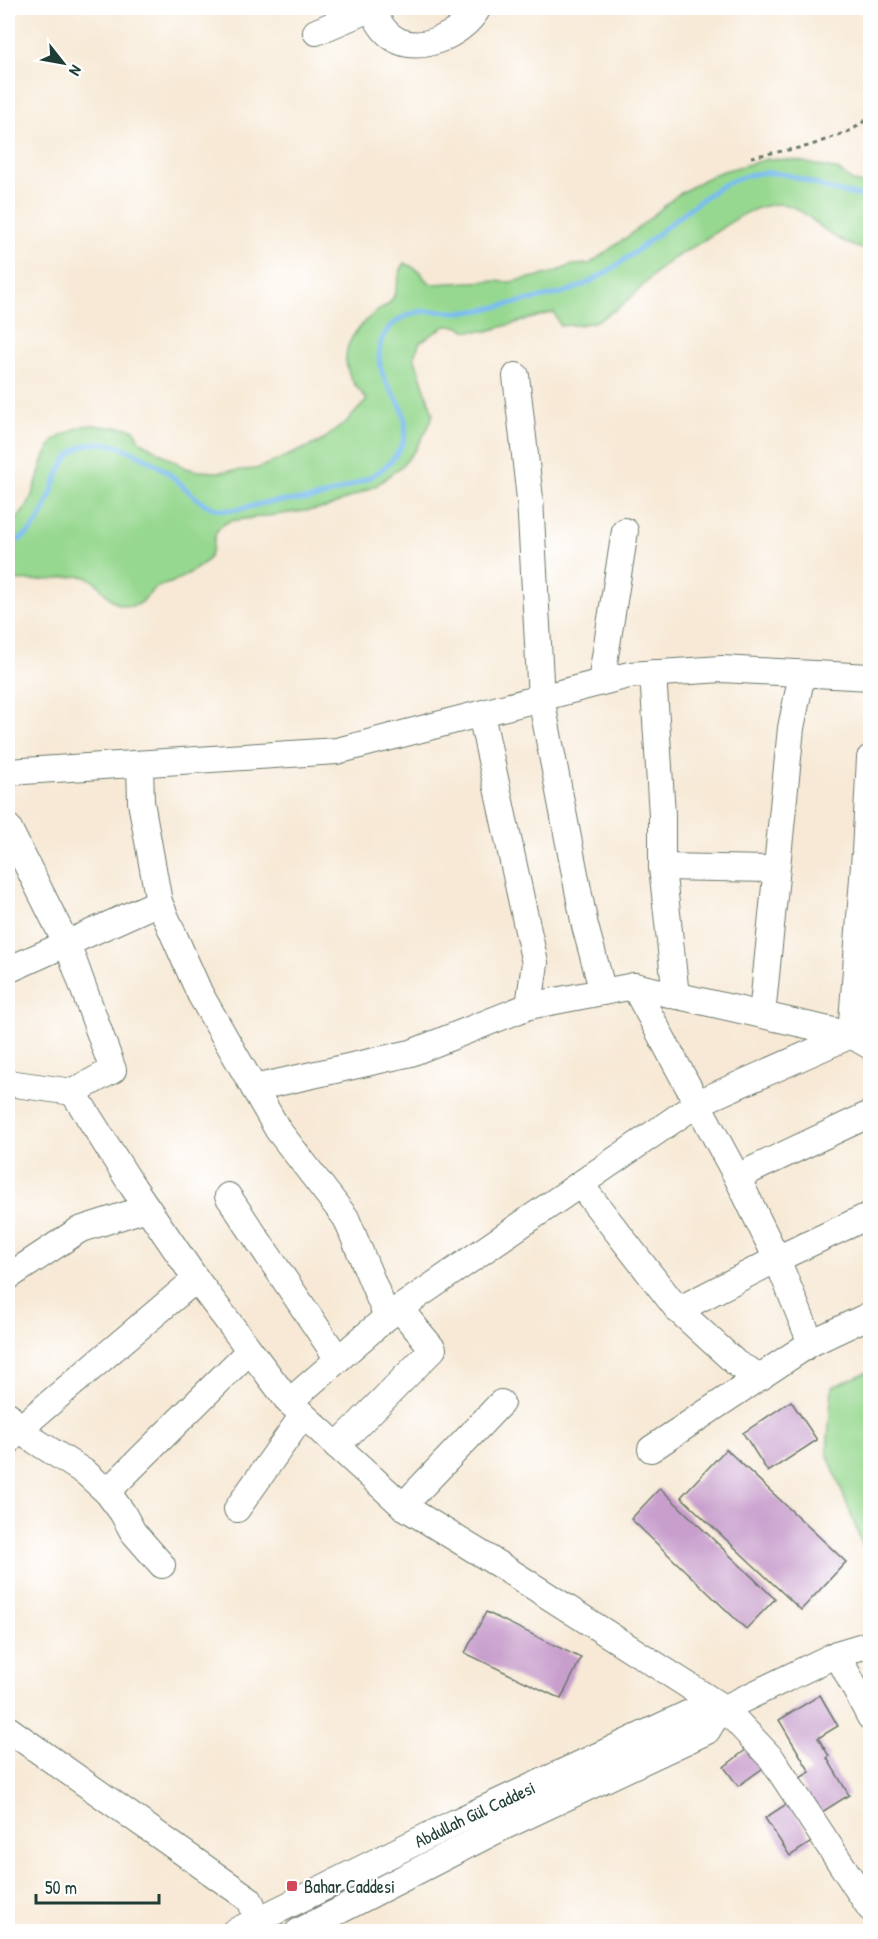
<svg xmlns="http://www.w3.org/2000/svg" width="878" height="1939" font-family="'Patrick Hand',sans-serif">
<rect width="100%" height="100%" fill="#fff"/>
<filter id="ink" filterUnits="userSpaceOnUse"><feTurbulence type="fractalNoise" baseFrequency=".0167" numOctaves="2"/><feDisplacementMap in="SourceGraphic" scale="12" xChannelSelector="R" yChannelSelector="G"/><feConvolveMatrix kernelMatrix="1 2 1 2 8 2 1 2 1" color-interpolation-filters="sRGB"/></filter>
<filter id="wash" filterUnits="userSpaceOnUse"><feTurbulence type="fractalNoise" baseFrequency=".008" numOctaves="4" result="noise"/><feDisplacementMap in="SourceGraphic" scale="24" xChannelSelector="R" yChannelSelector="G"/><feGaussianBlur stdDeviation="1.35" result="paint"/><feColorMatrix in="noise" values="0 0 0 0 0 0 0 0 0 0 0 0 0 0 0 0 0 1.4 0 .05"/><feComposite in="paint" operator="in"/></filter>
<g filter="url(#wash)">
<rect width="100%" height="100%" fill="#f7e9d5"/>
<path fill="#96d88f" stroke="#5a8a62" stroke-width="1.5" d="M768,159l26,1 44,10 16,12 16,4v64c-15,-1 -28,-9 -41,-17 -16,-11 -30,-29 -51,-29 -28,1 -54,23 -77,38 -15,9 -33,18 -45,30 -21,22 -32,35 -60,49 -12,5 -24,3 -36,5l-6,-14 -67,19h-19l-12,-5h-11l-25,16 -6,14 19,58 -4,12 -14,24 -12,15 -26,20 -50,23 -97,13c-22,9 -12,23 -22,38 -4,6 -27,19 -35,23 -5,2 -12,3 -17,6 -10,6 -12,18 -25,18 -24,2 -27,-24 -45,-29 -13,-3 -28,3 -41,3 -13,1 -25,0 -37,1v-57c32,-16 26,-60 46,-83 4,-4 11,-7 16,-9 11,-7 18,-8 31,-6 11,2 21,0 32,3l4,4 1,6 5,4 43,25 12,3 20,1 38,-3 64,-27 25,-19 22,-23c-4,-6 -10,-12 -14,-18 -16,-28 -3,-48 20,-68 5,-4 14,-7 18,-13 8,-11 5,-28 14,-38l16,9 3,6 8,6 59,-3 19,1 39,-8 24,-9 16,-1 42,-30 45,-38 27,-16 17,-8z
M870,1371v193l-43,-111 5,-66z"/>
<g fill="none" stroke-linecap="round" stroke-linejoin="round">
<path stroke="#7abcf0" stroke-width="5" d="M8,544c54,-14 34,-91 83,-100 25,-5 64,17 83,34 12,10 21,22 35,28 20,9 36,1 56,-3 15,-3 30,-2 46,-4 20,-4 40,-13 59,-22 27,-15 44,-40 31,-70 -3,-8 -8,-13 -12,-20 -10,-15 -14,-38 -4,-54 7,-11 21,-18 33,-21 15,-3 31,1 46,0 20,-1 38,-6 56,-10 17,-4 35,-6 51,-12 40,-13 87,-58 122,-84 19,-15 37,-27 61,-32 28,-5 46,5 72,14 14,5 29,7 44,9"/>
</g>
<g id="blocks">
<path fill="#c89ecc" d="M791,1401l26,39 -49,32 -25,-39z
M726,1449l120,113 -45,48 -120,-113z
M660,1488l115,111 -29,30 -115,-110z
M486,1612l95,46 -20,41 -96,-46z
M820,1695l18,31 -20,12 11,18 -2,2 22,37 -30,19 -21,-35 12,-7 -31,-52z
M748,1748l15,20 -25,18 -14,-19z
M788,1803l25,38 -23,15 -25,-38z"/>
</g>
</g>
<g filter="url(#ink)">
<use href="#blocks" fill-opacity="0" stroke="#6b796c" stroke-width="1.5"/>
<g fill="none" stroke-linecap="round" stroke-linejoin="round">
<defs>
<g id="minor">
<path d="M372,8c13,34 37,45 71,30 15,-7 27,-16 35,-30"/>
<path d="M316,32l56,-24"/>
<path d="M516,376l14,123 11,199 44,228 18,66"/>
<path d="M653,673l9,142v52l14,129"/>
<path d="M601,682l24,-151"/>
<path d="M481,714l54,249 -6,43"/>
<path d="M140,764l1,38 18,100 41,92 78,136 68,88 41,99"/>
<path d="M8,772l329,-21 292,-76 93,-6 148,8"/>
<path d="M8,827l62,124 43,119 -40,22 -65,-9"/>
<path d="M662,867l114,2"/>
<path d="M8,970l151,-68"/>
<path d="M634,986l103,191 40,82 34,84"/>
<path d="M762,1015l29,-287 11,-54"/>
<path d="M254,1088l157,-35 118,-47 105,-20 217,49 19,11"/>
<path d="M73,1092l60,95 63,92 93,123 114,104 103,63 219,140 47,50 98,149"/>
<path d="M737,1177l133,-63"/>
<path d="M580,1184l98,126 59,54 24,13"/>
<path d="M228,1196l110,163"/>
<path d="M8,1277l71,-47 68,-22"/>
<path d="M678,1310l99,-51 93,-44"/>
<path d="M289,1402l98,-85 311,-214 153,-68 14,-183 5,-94"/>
<path d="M8,1415l10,15 68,43 21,19 15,20 11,20 29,33"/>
<path d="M8,1442l10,-12 178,-151"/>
<path d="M337,1446l96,-97 -34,-41"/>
<path d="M651,1449l160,-106 59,-28"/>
<path d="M107,1492l142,-141"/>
<path d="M403,1506l98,-103"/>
<path d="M237,1509l66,-94"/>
<path d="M837,1654l33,63"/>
<path d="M8,1729l241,170c6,9 7,22 12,33"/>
<path id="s1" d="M234,1932l222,-110 242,-113 21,2 118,-57 33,-10"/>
<path d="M298,1932l205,-105 204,-96 12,-20"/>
</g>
</defs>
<use href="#minor" stroke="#6b796c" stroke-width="28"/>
<path stroke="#6b796c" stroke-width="3" stroke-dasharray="4.5 4.5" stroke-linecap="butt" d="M751,157l58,-11 43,-16 18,-13"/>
<use href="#minor" stroke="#fff" stroke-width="26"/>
</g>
</g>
<rect fill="#d1495b" stroke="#fff" stroke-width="2" x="286" y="1880" width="12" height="12" rx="3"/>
<g text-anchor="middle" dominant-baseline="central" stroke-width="4.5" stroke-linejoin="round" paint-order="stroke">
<g font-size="18" fill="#1f3d34" stroke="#fff">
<text stroke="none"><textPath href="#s1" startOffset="268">Abdullah Gül Caddesi</textPath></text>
</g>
<g font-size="18" fill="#1f3d34" stroke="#fff" text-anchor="start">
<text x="304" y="1886">Bahar Caddesi</text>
</g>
</g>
<rect width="878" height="1939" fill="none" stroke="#fff" stroke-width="30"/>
<g transform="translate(63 63) rotate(121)" stroke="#ffffff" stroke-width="4.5" paint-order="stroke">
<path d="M0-4.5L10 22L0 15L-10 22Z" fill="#1f3d34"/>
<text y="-9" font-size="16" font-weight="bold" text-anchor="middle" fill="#1f3d34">N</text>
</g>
<path d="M36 1894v9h123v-9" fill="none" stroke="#1f3d34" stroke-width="3"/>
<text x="45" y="1894" font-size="18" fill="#1f3d34" stroke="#ffffff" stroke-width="4.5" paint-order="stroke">50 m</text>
</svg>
